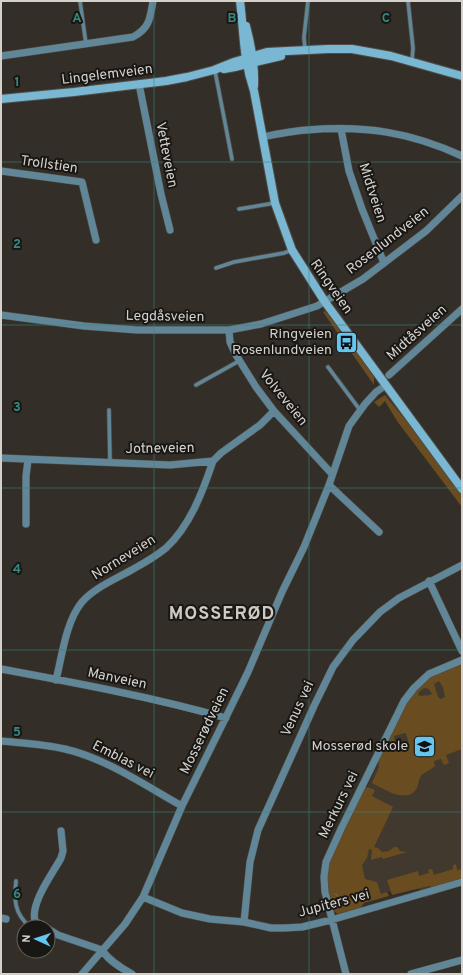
<svg xmlns="http://www.w3.org/2000/svg" width="463" height="975" font-family="Overpass,sans-serif">
<defs>
<pattern id="park-crowns" width="20" height="18" patternUnits="userSpaceOnUse"><rect width="20" height="18" fill="#694c1f"/><path d="M2 6a3 3 0 1 1 6 0M12 15a3 3 0 1 1 6 0" fill="none" stroke="#7e653e"/></pattern>
</defs>
<rect width="100%" height="100%" fill="#332f28"/>
<path fill="#41392e" d="M462,660v225l-37,13 -7,-11 -31,5v3l-55,9 34,-115 42,-86 21,-29z"/>
<path fill="#694c1f" fill-rule="evenodd" d="M324,311l5,4 45,60v10l-51,-73z
M385,395l77,94v18l-65,-86 -12,-20 -6,6 -5,-5z
M461,663l1,1v85l-16,6 3,8 -5,2 -3,-6 -7,2 1,5c-3,3 -8,5 -12,8 -5,4 -4,10 -6,14 -10,17 -33,1 -45,-5l7,-16 -1,-8c14,-27 26,-64 52,-82 9,-6 21,-9 31,-14zM439,681l4,6 2,10 -4,2 -3,-2 -4,-13zM424,688l5,1 3,5 -2,1 -10,1 -2,-1 1,-3zM405,733l1,1c2,6 4,11 1,17l-11,-2 -2,-13z
M367,787l8,3 -3,6 21,11 -19,40 4,1 4,4 7,-1 5,-4h3l3,4 7,1 -24,7 -1,-2 -11,3 1,-10 -3,-1 -2,9 -5,7 3,14 12,3 4,12 6,-2 2,4 -25,7 -4,6 -22,5c-15,-6 -11,-46 -7,-59l34,-67z
M456,864l1,6 5,-1v11l-31,7 -2,-1 -37,9 -5,-15 31,-9 1,5 10,-3 -1,-3 4,-1 2,6 19,-6v-4z"/>
<path fill="url(#park-crowns)" d="M346,890l3,13 -13,3 -2,-13z"/>
<g fill="none" stroke-linecap="round" stroke-linejoin="round">
<defs>
<path id="service" d="M80,1l6,43
M408,1l5,47 -1,13
M305,50l-1,-13 4,-36
M215,71l17,88
M239,209l36,-6
M216,268l18,-6 50,-9 8,-3
M328,367l32,43
M196,385l43,-24
M109,410l1,52
M16,881c-2,19 -2,32 14,46
M48,936l9,-1"/>
<path id="minor" d="M1,56l132,-19c17,-9 17,-19 20,-36
M139,84l22,110 9,36
M341,129l8,42 13,38 22,54
M262,137c15,-3 30,-6 45,-7 57,-5 103,2 155,26
M1,171l81,11 14,58
M1,315l83,11 53,4h92l32,-6 56,-18 46,-27 63,-48 36,-35
M229,330l1,12 6,13 20,32 18,24 58,63
M389,375l73,-66
M1,458l169,7 43,-4 8,-8 39,-28 14,-14
M329,485l50,47
M26,524v-48l2,-16
M429,581l33,70
M1,669c75,14 151,28 225,49
M56,680c6,-24 10,-59 26,-78 13,-15 36,-24 53,-34 11,-6 21,-12 31,-20 24,-22 37,-57 47,-87
M1,741c21,2 43,3 64,8 40,9 81,37 117,57
M143,897l39,16 28,6 34,3 27,6h13l18,-1 29,-7 131,-38
M1,918l5,1
M244,922l6,-60 8,-32 56,-124 19,-39 20,-27 27,-28 19,-14 63,-33
M44,927l-9,-6c-5,-18 18,-48 26,-63l2,-7 -2,-20
M48,929l10,6 44,15c7,11 19,18 30,24
M82,974l43,-50 18,-27 39,-91 46,-93 20,-41 34,-80 22,-45 25,-62 20,-59 16,-22 11,-12 10,-7
M346,974l-21,-82 -1,-15 2,-15 15,-33 63,-128 10,-13 15,-14 33,-14
M411,974l51,-14"/>
<path id="secondary" d="M240,1c4,32 3,58 14,90l21,112 17,47 33,52 137,187
M246,26c5,19 9,40 8,60
M224,69l11,-2 46,-11
M1,99l73,-7 92,-11 21,-4 27,-7 20,-8 33,-10 61,-3h24l39,7 71,20"/>
</defs>
<use href="#service" stroke="#504c46" stroke-width="5"/>
<use href="#minor" stroke="#504c46" stroke-width="8"/>
<use href="#secondary" stroke="#504c46" stroke-width="10"/>
<use href="#service" stroke="#618697" stroke-width="3.5"/>
<use href="#minor" stroke="#618697" stroke-width="7"/>
<use href="#secondary" stroke="#7ab7d2" stroke-width="8"/>
</g>
<path fill="none" stroke="#368881" stroke-width="1" stroke-opacity="0.55" d="M154,1v973M309,1v973M1,162h461M1,325h461M1,488h461M1,650h461M1,812h461"/>
<defs>
<symbol id="bus-square" viewBox="-11 -11 22 22"><rect x="-9" y="-9" width="18" height="18" rx="4" fill="#64c5ee" stroke="#191714"/><path d="M-5-6H5V4H4V6H2V4H-2V6H-4V4H-5ZM-3.5-4V0h7V-4ZM-3.5 1.2v1.5H-2V1.2ZM2 1.2v1.5H3.5V1.2Z" fill="#111"/></symbol>
<symbol id="school-square" viewBox="-11 -11 22 22"><rect x="-9" y="-9" width="18" height="18" rx="4" fill="#64c5ee" stroke="#191714"/><path d="M0-5L7-2L0 1L-7-2ZM-4 1L0 2.5L4 1V4Q0 6-4 4Z" fill="#111"/></symbol>
</defs>
<g fill-rule="evenodd">
<use href="#bus-square" x="334" y="330" width="25" height="25"/>
<use href="#school-square" x="412" y="734" width="25" height="25"/>
</g>
<g text-anchor="middle" dominant-baseline="central" stroke-width="4" stroke-linejoin="round" paint-order="stroke">
<g font-size="14" fill="#d4d1cd" stroke="#191714">
<text transform="translate(107 75) rotate(-7)">Lingelemveien</text>
<text transform="translate(166 155) rotate(79)">Vetteveien</text>
<text transform="translate(49 165) rotate(8)">Trollstien</text>
<text transform="translate(372 193) rotate(72)">Midtveien</text>
<text transform="translate(388 241) rotate(-38)">Rosenlundveien</text>
<text transform="translate(331 287) rotate(55)">Ringveien</text>
<text transform="translate(165 317) rotate(1)">Legdåsveien</text>
<text transform="translate(417 333) rotate(-42)">Midtåsveien</text>
<text transform="translate(283 398) rotate(51)">Volveveien</text>
<text transform="translate(160 449) rotate(-1)">Jotneveien</text>
<text transform="translate(124 558) rotate(-32)">Norneveien</text>
<text transform="translate(117 679) rotate(12)">Manveien</text>
<text transform="translate(298 709) rotate(-65)">Venus vei</text>
<text transform="translate(205 731) rotate(-64)">Mosserødveien</text>
<text transform="translate(123 760) rotate(27)">Emblas vei</text>
<text transform="translate(339 805) rotate(-64)">Merkurs vei</text>
<text transform="translate(334 904) rotate(-15)">Jupiters vei</text>
</g>
<g font-size="14" fill="#d4d1cd" stroke="#191714" text-anchor="end">
<text x="332" y="334">Ringveien<tspan x="332" dy="16">Rosenlundveien</tspan></text>
<text x="408" y="746">Mosserød skole</text>
</g>
<g font-size="18" font-weight="bold" letter-spacing="1" fill="#cec9c1" stroke="#191714">
<text x="222" y="614">MOSSERØD</text>
</g>
</g>
<g font-size="13" text-anchor="middle" font-weight="bold" fill="#368881" stroke="#191714" stroke-width="4" stroke-linejoin="round" paint-order="stroke">
<text x="77" y="22">A</text>
<text x="232" y="22">B</text>
<text x="386" y="22">C</text>
<text x="17" y="86">1</text>
<text x="17" y="248">2</text>
<text x="17" y="411">3</text>
<text x="17" y="573">4</text>
<text x="17" y="736">5</text>
<text x="17" y="898">6</text>
</g>
<rect width="463" height="975" fill="none" stroke="#d4d1cd" stroke-width="4"/>
<g transform="translate(36 939) rotate(273)"><circle r="19" fill="#191714" stroke="#64615e"/>
<path d="M0-3L7 15L0 10L-7 15Z" fill="#64c5ee"/>
<text y="-6" font-size="11" font-weight="bold" text-anchor="middle" fill="#d4d1cd">N</text>
</g>
</svg>
